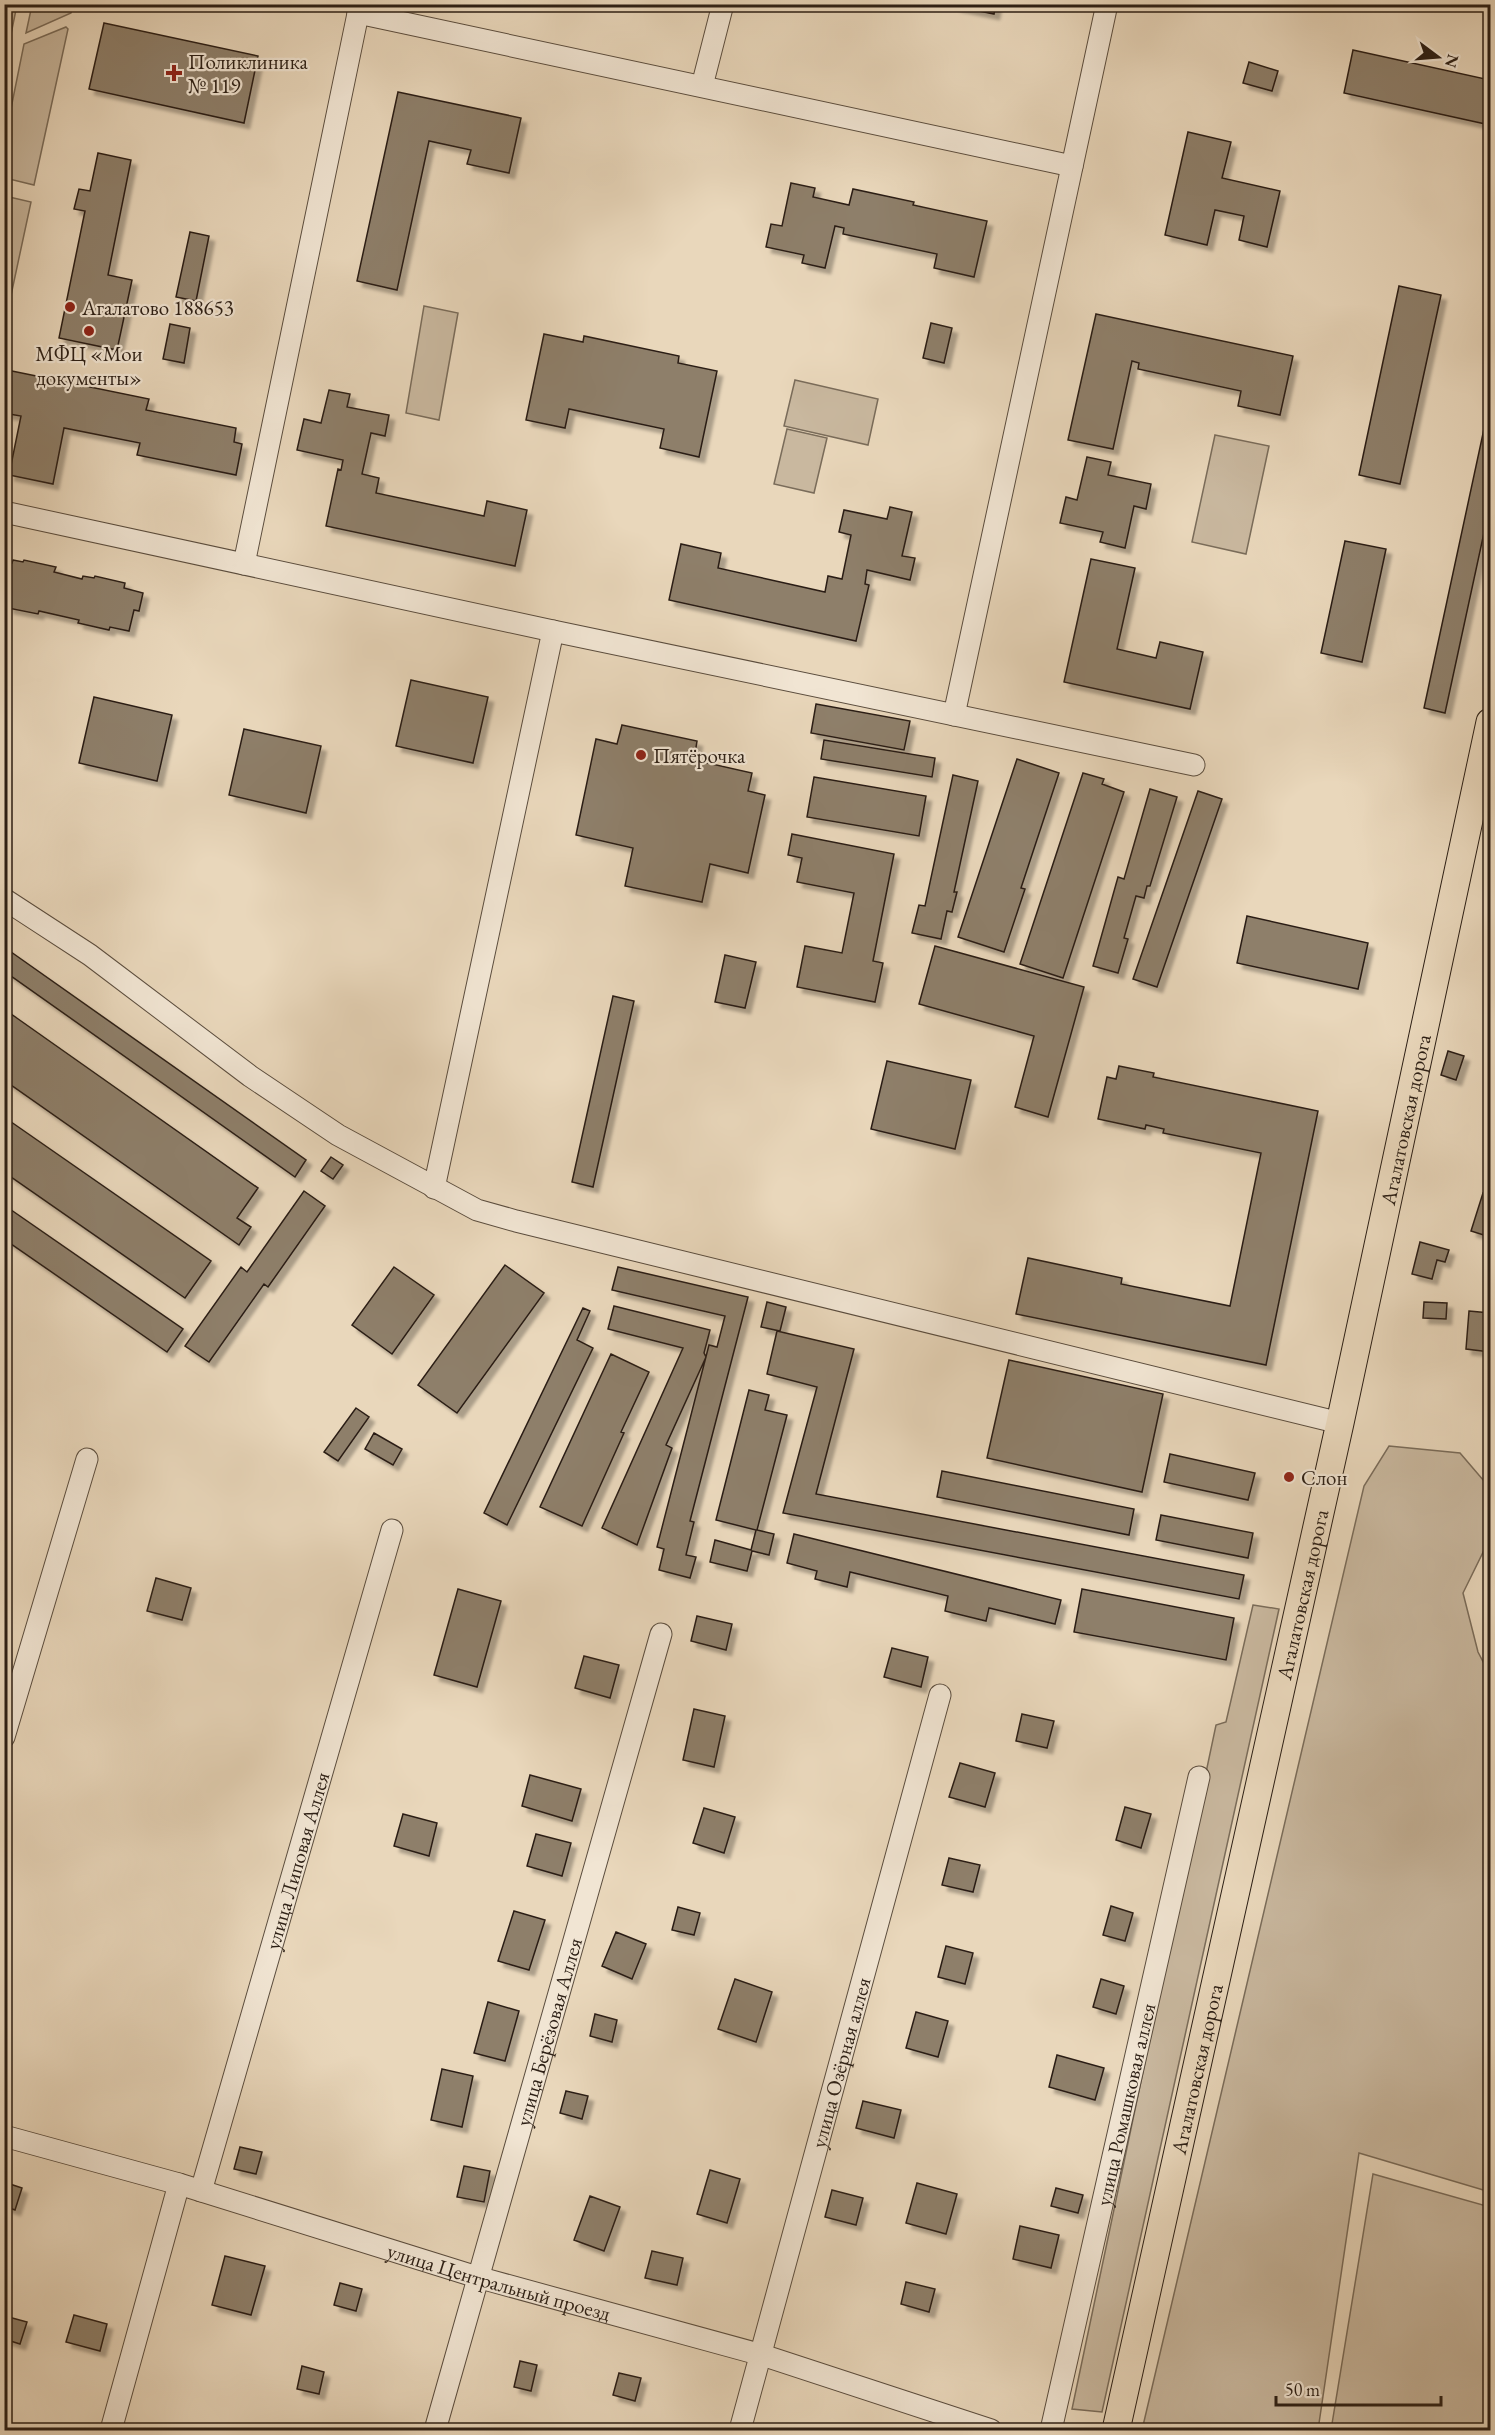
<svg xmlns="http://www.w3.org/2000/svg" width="1495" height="2435" font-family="'EB Garamond',serif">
<defs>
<filter id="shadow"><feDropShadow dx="5.5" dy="5.5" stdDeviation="1.5" flood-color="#0004"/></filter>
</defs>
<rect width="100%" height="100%" fill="#e9d7bb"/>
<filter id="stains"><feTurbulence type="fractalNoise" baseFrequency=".00333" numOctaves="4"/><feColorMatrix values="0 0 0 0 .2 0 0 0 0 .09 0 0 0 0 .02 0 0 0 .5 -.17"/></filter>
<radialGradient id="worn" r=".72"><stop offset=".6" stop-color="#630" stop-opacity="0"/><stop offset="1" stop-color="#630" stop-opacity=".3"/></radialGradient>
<path fill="#c9b89f" stroke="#7a6c5a" stroke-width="1.5" d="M5,4l12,1 -7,34 -5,4z
M32,5v-1l41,1 -2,8 -45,20z
M66,27l2,2 -34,156 -29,-7v-40l19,-94z
M5,196l26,6 -21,98h-6z
M424,306l34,7 -19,107 -33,-7z
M795,380l83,19 -10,46 -84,-19z
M787,429l40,9 -13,55 -40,-9z
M1215,435l54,11 -23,108 -54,-12z
M1389,1446l71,7 30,35v50l-27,55 15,59 12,23v517l-131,-39 -41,277h-176l222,-944z
M1253,1605l26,4 -177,803 -30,-3 144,-684 10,-3z
M1373,2174l117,33v223h-159z"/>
<path fill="#8e7f6b" stroke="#2c1f15" stroke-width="1.5" filter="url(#shadow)" d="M955,4h41l-2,10 -39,-8z
M104,23l154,33 -14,67 -155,-34z
M1353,50l137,30v45l-146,-32z
M1249,62l29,9 -6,20 -29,-8z
M398,92l123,26 -12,55 -42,-9 4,-14 -42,-9 -32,149 -40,-9z
M1188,132l43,10 -9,36 58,13 -13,56 -28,-7 5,-24 -29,-6 -8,35 -42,-10z
M98,153l33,7 -23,115 24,5 -15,70 -58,-12 26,-127 -11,-2 5,-20 11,2z
M791,183l24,5 -2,9 36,8 4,-16 61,13 -1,3 74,16 -13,56 -40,-9 3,-14 -94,-20 1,-6 -9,-2 -10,42 -23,-5 2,-8 -38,-8 5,-23 11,2z
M190,232l19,4 -13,65 -20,-4z
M1399,286l42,9 -41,189 -41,-9z
M1096,314l197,42 -13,59 -42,-9 3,-15 -103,-22 1,-6 -7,-2 -19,88 -45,-9z
M931,323l21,5 -8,35 -21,-5z
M170,324l20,4 -6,35 -21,-4z
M544,334l39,8 1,-6 95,20 -1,7 39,8 -18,86 -39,-9 4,-19 -95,-20 -4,19 -39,-8z
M7,370l142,29 -3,11 90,18 -2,14 8,2 -6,31 -99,-20 3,-12 -76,-15 -11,56 -44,-9 12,-59 -17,-3v-28z
M329,390l21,4 -3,13 42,8 -4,21 -14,-3 -9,41 17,4 -3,15 108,23 3,-15 40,9 -12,56 -189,-40 12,-57 3,1 2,-10 -46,-10 7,-31 17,4z
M1490,401v104l-45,208 -21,-5z
M1087,457l24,5 -3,13 43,9 -5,25 -12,-3 -9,42 -25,-6 3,-10 -43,-9 6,-26 11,3z
M890,507l22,5 -10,44 13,2 -5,22 -43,-10 -2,14 4,1 -13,56 -187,-41 12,-56 40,9 -3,15 107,24 3,-16 14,3 9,-44 -12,-3 5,-22 43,9z
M1345,541l41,8 -24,113 -41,-9z
M1091,559l44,9 -18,81 39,9 4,-16 43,10 -13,57 -126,-27z
M13,560l10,2 1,-2 32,7 -2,5 28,7 1,-3 11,2 1,-2 30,7 -1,5 19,5 -4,18 -5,-1 -5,21 -19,-4 -1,3 -31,-7 1,-3 -40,-9 -1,3 -30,-6 1,-4 -5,-1v-42l8,2z
M411,680l77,17 -15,66 -77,-17z
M94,697l78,18 -15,66 -78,-18z
M816,704l94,17 -6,29 -93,-17z
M622,725l75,16 -3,19 58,13 -4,18 17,4 -17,78 -38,-9 -8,38 -77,-16 8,-38 -57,-13 20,-96 21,5z
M244,729l77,17 -15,67 -77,-18z
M824,740l111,18 -3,19 -111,-18z
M1017,759l42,14 -38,115 4,1 -21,63 -46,-15z
M1083,773l21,6 -2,5 22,8 -61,186 -43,-14z
M953,775l25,6 -24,111h3l-5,20 -5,-1 -6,28 -29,-6 7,-28 6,1z
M814,777l112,19 -7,40 -112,-19z
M1150,789l27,8 -27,89h-3l-3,12 -8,-2 -12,42 4,1 -10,34 -25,-7 25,-89 6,2z
M1198,791l24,8 -65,188 -24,-8z
M792,834l102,20 -21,107 10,2 -8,39 -78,-15 8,-41 37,7 12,-60 -57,-11 5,-24 -14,-3z
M1247,916l121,27 -10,46 -121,-26z
M935,946l149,41 -36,130 -33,-10 19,-71 -115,-32z
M4,947l302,213 -11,17 -291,-206z
M725,955l31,7 -11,46 -30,-6z
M613,996l21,5 -41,186 -21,-5z
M4,1009l254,179 -21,30 14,9 -12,18 -235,-165z
M1448,1051l16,5 -8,24 -15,-5z
M887,1061l84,19 -16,69 -84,-20z
M1119,1066l35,7 -1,4 165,34 -52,254 -250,-51 12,-56 94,20 -1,6 109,22 31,-153 -98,-20 1,-4 -18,-4 -1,4 -47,-10 9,-42 9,2z
M4,1117l207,144 -26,37 -181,-126z
M331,1157l12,8 -10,14 -12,-8z
M304,1191l21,15 -57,81 -4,-3 -55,78 -24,-16 56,-79 6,5z
M1483,1193l7,3v41l-19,-6z
M4,1205l179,124 -16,23 -163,-113z
M1420,1242l29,8 -4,12 -8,-2 -5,19 -20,-5z
M505,1265l39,28 -87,120 -39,-28z
M394,1267l40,28 -42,59 -40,-29z
M618,1267l130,30 -58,224 4,1 -8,33 10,2 -6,21 -31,-8 5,-21 -7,-2 52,-202 8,2 8,-31 -113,-26z
M767,1302l19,5 -6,24 -19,-4z
M1424,1302l23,1 -1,16 -23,-1z
M614,1306l96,24 -6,23 2,4 -40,88 6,3 -35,97 -35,-17 81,-180 -75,-19z
M583,1308l7,3 -13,29 16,8 -86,177 -23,-12z
M1469,1311l21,2v39l-24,-3z
M777,1331l77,18 -38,145 428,81 -5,24 -456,-86 34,-126 -50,-13z
M611,1354l38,18 -28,60 3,1 -42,93 -42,-19z
M1009,1360l154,34 -21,98 -155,-34z
M749,1390l20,5 -4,15 22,5 -30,115 17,4 -5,21 -17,-4 -5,20 -37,-9 5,-22 36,10 5,-20 -40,-10z
M356,1408l13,9 -31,44 -14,-9z
M374,1433l28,16 -9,16 -28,-16z
M1170,1454l85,19 -7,27 -84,-18z
M942,1471l192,38 -5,26 -192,-38z
M1161,1515l92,18 -5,25 -92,-18z
M794,1534l267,66 -6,24 -66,-16 -3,13 -41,-10 3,-15 -98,-24 -3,15 -32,-8 2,-8 -30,-8z
M156,1578l35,10 -9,32 -35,-9z
M458,1589l43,12 -24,86 -43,-12z
M1082,1589l152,29 -8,42 -152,-28z
M697,1616l35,8 -6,26 -35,-9z
M892,1648l36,9 -7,30 -37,-10z
M584,1656l35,9 -9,33 -35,-10z
M694,1709l31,7 -11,51 -31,-7z
M1022,1714l32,7 -7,27 -31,-7z
M960,1763l35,10 -10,34 -36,-10z
M530,1775l51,14 -9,32 -50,-15z
M1125,1807l26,7 -10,34 -25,-8z
M704,1808l31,9 -11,36 -31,-10z
M403,1814l34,9 -8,33 -35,-10z
M536,1834l35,9 -9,33 -35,-10z
M949,1858l31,7 -7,27 -31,-7z
M1111,1906l22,7 -8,28 -22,-6z
M678,1907l22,6 -6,22 -22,-5z
M514,1911l31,9 -16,50 -31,-9z
M616,1932l30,12 -14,35 -30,-13z
M946,1946l27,7 -8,31 -27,-7z
M735,1979l37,13 -16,50 -38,-13z
M1101,1979l23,7 -8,28 -23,-7z
M488,2002l31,9 -14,50 -31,-8z
M916,2012l32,9 -10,36 -32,-9z
M595,2014l22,6 -5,22 -22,-6z
M1057,2055l47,13 -9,32 -46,-13z
M442,2069l31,7 -11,51 -31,-7z
M566,2091l22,5 -6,23 -22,-6z
M863,2101l38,9 -7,28 -38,-10z
M240,2147l22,5 -6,22 -22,-5z
M464,2166l26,5 -6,31 -27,-5z
M710,2170l30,9 -13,44 -30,-9z
M4,2182l18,6 -7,22 -11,-4z
M917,2183l40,11 -11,40 -40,-11z
M1056,2188l27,7 -5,18 -27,-7z
M832,2190l31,8 -7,27 -31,-8z
M590,2196l30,11 -16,44 -30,-11z
M1020,2226l39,9 -8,33 -38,-9z
M652,2251l31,7 -6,27 -32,-7z
M225,2256l40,10 -14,49 -39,-10z
M906,2282l29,7 -6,23 -28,-8z
M340,2283l22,6 -6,22 -22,-6z
M74,2315l33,9 -7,27 -34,-9z
M5,2316l22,6 -7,22 -16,-5z
M520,2361l17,4 -6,26 -17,-4z
M302,2366l22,6 -5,22 -22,-5z
M619,2373l22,5 -6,23 -22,-6z"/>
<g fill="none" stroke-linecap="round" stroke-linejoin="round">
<defs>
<g id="minor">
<path d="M358,13l714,153"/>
<path d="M702,86l21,-82"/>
<path d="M4,512l549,119 641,134"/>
<path d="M244,564l116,-560"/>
<path d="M954,715l153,-711"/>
<path d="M4,899l86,56 160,121 88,59 139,75 39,11 824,202"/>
<path d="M434,1188l119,-557"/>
<path d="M4,1737l83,-278"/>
<path id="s1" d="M4,2136l175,48 298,93 285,78 229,75"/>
<path id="s2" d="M201,2191l191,-661"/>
<path d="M111,2430l68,-246"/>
<path id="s3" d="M435,2430l226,-796"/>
<path id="s4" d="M740,2430l200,-735"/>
<path id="s5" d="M1051,2430l148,-653"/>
</g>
<g id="major">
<path id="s6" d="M1116,2430l224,-1007 150,-701"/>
</g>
</defs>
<use href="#minor" stroke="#5b4d3e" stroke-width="23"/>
<use href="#major" stroke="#2c1f15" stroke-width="29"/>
<use href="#minor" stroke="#f1e5d3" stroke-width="21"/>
<use href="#major" stroke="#e9d7bb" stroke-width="27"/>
</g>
<g fill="#8f2418" stroke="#f1e5d3" stroke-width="2">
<path d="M171 64h6v6h6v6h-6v6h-6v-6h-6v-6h6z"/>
<circle cx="70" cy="307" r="6"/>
<circle cx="89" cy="331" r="6"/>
<circle cx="641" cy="755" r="6"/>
<circle cx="1289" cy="1477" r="6"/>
</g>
<g text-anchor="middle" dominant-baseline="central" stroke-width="4.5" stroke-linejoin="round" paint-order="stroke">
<g font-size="21" fill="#2c1f15" stroke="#f1e5d3" text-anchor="start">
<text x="188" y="61">Поликлиника<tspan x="188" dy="24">№ 119</tspan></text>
<text x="82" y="307">Агалатово 188653</text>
<text x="89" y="353" text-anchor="middle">МФЦ «Мои<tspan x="89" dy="24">документы»</tspan></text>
<text x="653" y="755">Пятёрочка</text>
<text x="1301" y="1477">Слон</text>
</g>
<g font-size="21" fill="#2c1f15" stroke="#f1e5d3">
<text stroke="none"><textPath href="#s6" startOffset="1342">Агалатовская дорога</textPath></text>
<text stroke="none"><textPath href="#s6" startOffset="856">Агалатовская дорога</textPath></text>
<text stroke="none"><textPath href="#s2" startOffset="344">улица Липовая Аллея</textPath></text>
<text stroke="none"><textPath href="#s3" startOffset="414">улица Берёзовая Аллея</textPath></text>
<text stroke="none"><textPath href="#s4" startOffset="381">улица Озёрная аллея</textPath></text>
<text stroke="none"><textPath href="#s6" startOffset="370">Агалатовская дорога</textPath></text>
<text stroke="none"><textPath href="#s5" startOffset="334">улица Ромашковая аллея</textPath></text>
<text stroke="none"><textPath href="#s1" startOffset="516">улица Центральный проезд</textPath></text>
</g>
</g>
<rect width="1495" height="2435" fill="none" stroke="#e9d7bb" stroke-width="24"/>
<rect x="6" y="6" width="1483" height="2423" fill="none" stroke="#2c1f15" stroke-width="3"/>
<rect x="12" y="12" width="1471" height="2411" fill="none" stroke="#2c1f15" stroke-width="1.5"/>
<g transform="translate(1438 57) rotate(106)" stroke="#f1e5d3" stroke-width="4.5" paint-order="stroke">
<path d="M0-4.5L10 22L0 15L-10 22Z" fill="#2c1f15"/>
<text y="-9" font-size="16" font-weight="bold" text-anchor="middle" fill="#2c1f15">N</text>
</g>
<path d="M1276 2396v9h165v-9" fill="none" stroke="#2c1f15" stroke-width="3"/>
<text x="1285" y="2396" font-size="18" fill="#2c1f15" stroke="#f1e5d3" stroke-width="4.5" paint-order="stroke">50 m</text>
<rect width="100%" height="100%" filter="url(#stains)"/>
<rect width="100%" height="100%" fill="url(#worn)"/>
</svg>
